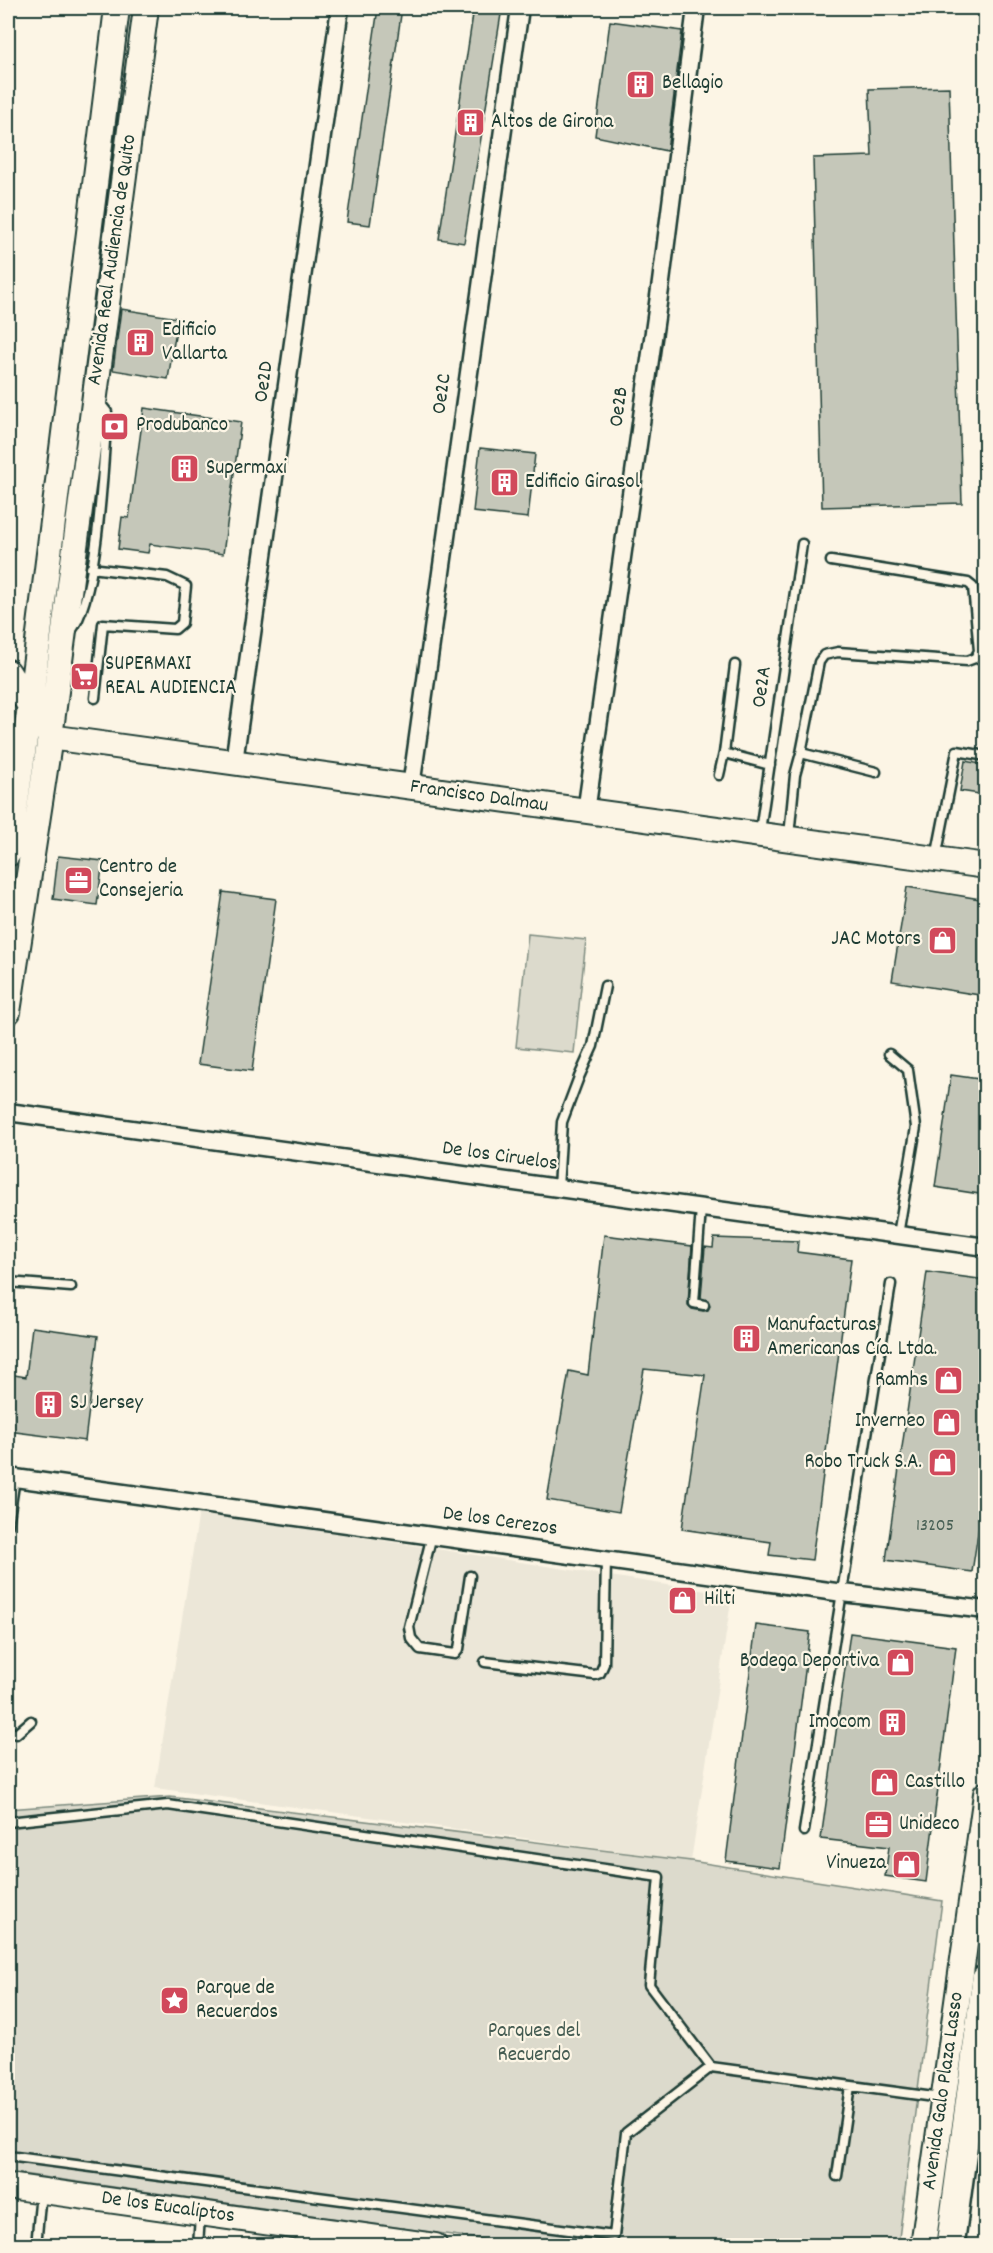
<svg xmlns="http://www.w3.org/2000/svg" width="993" height="2253" font-family="Dekko,sans-serif">
<rect width="100%" height="100%" fill="#fcf5e5"/>
<filter id="ink" filterUnits="userSpaceOnUse"><feTurbulence type="fractalNoise" baseFrequency=".0167" numOctaves="2"/><feDisplacementMap in="SourceGraphic" scale="12" xChannelSelector="R" yChannelSelector="G"/><feConvolveMatrix kernelMatrix="1 2 1 2 8 2 1 2 1" color-interpolation-filters="sRGB"/></filter>
<g filter="url(#ink)">
<path fill="#ece7d8" d="M199,1512l533,83 -41,266 -536,-73z"/>
<path fill="#dcdacc" stroke="#7e8c80" stroke-width="1.5" d="M528,934l58,6 -12,113 -58,-6z
M170,1797l521,64 251,40 -43,337 -9,7h-367l-515,-73v-363z"/>
<path fill="#c5c7b9" stroke="#1f3d34" stroke-width="1.5" d="M378,8h24l-32,217 -23,-3z
M474,8h28l-38,235 -25,-4z
M610,21l72,10 -15,120 -72,-15z
M949,87l13,416 -140,4 -9,-349 59,-2 -3,-67z
M121,309l57,9 -10,61 -55,-9z
M144,408l97,14 -18,132 -73,-10 -2,9 -30,-4 4,-32 7,1z
M480,448l55,6 -7,64 -55,-6z
M965,761l21,4v30l-26,-4z
M58,856l45,5 -6,44 -44,-6z
M907,887l79,13v96l-94,-15z
M223,892l53,7 -24,172 -54,-7z
M951,1075l35,5v115l-51,-8z
M604,1235l88,11 -4,59 4,4 11,2 5,-1 2,-4 -2,-6 -7,-2 4,-51 8,1 1,-10 84,3 -1,11 54,7 -39,301 -43,-5 2,-13 -89,-13 23,-154 -61,-6 -25,143 -72,-12 22,-129 19,4z
M927,1272l59,8v201l-14,91 -86,-12z
M32,1327l66,9 -13,105 -77,-10v-57l18,3z
M756,1625l54,7 -30,236 -54,-7z
M850,1633l106,14 -30,235 -41,-6 4,-29 -68,-8z"/>
<g fill="none" stroke-linecap="round" stroke-linejoin="round">
<defs>
<path id="lane" d="M91,568l76,9 19,9 -4,37 -7,6 -72,-5 -8,74
M71,631c28,-35 32,-170 36,-219l-8,-10
M724,753l46,12
M801,753l18,-91 5,-7 14,-3 129,9 8,-3 4,-7 -6,-64 -5,-4 -137,-22
M719,775l5,-22 11,-88
M760,831l42,-287
M789,836l6,-61 6,-22 75,19
M936,858l21,-107 29,5
M889,1054l19,16 8,57 -18,108
M558,1188l4,-66 17,-45 14,-31 12,-60
M701,1208l-7,95 10,2
M8,1282l63,5
M8,1525l7,-47
M432,1535l-23,92 2,11 9,11 35,5 4,-5 11,-73
M485,1662l110,13 5,-2 4,-9 2,-104
M8,1731l8,3 15,-13
M8,1822l160,-17 491,72 -10,108 62,82 230,31
M804,1831l87,-547
M8,2156l606,80 12,-103 85,-66
M837,2176l13,-90
M36,2246l5,-54
M198,2246l2,-30"/>
<path id="street" d="M234,762l106,-754
M411,787l109,-779
M586,812l75,-530 35,-274
M8,1112l978,135
M8,1477l835,116 143,17"/>
<path id="secondary" d="M8,672l42,65 936,129
M8,854l22,-148 87,-698
M8,1012l42,-275 96,-729
M8,2186l427,60
M923,2246l63,-452"/>
<path id="primary" d="M950,2246l36,-267"/>
</defs>
<use href="#lane" stroke="#1f3d34" stroke-width="13"/>
<use href="#street" stroke="#1f3d34" stroke-width="21"/>
<use href="#secondary" stroke="#1f3d34" stroke-width="28"/>
<use href="#primary" stroke="#1f3d34" stroke-width="32"/>
<use href="#lane" stroke="#fcf5e5" stroke-width="8"/>
<use href="#street" stroke="#fcf5e5" stroke-width="16"/>
<use href="#secondary" stroke="#fcf5e5" stroke-width="24"/>
<use href="#primary" stroke="#fcf5e5" stroke-width="27"/>
</g>
</g>
<defs>
<symbol id="building-square" viewBox="-11 -11 22 22"><rect x="-9" y="-9" width="18" height="18" rx="4" fill="#d1495b" stroke="#fcf5e5"/><path d="M-4-6H4V6H1V3H-1V6H-4ZM-2.5-4.3h1.7v1.8h-1.7ZM.8-4.3h1.7v1.8H.8ZM-2.5-1h1.7V.8h-1.7ZM.8-1h1.7V.8H.8Z" fill="#fff"/></symbol>
<symbol id="bank-square" viewBox="-11 -11 22 22"><rect x="-9" y="-9" width="18" height="18" rx="4" fill="#d1495b" stroke="#fcf5e5"/><path d="M-6-4H6V4H-6ZM0-2.3a2.3 2.3 0 1 0 0 4.6a2.3 2.3 0 1 0 0-4.6Z" fill="#fff"/></symbol>
<symbol id="supermarket-square" viewBox="-11 -11 22 22"><rect x="-9" y="-9" width="18" height="18" rx="4" fill="#d1495b" stroke="#fcf5e5"/><path d="M-6-5.5h2.5l.6 2H6L4.5 2H-2.5L-4.4-4H-6ZM-1.5 3.2a1.3 1.3 0 1 0 .1 0ZM3 3.2a1.3 1.3 0 1 0 .1 0Z" fill="#fff"/></symbol>
<symbol id="office-square" viewBox="-11 -11 22 22"><rect x="-9" y="-9" width="18" height="18" rx="4" fill="#d1495b" stroke="#fcf5e5"/><path d="M-6-3h4V-5.5h4V-3h4V5H-6ZM-1-4.5V-3h2v-1.5ZM-6 0V1H6V0Z" fill="#fff"/></symbol>
<symbol id="shop-square" viewBox="-11 -11 22 22"><rect x="-9" y="-9" width="18" height="18" rx="4" fill="#d1495b" stroke="#fcf5e5"/><path d="M-5-2.5h2.3a2.7 3.5 0 0 1 5.4 0H5L5.5 6h-11ZM-1.5-2.5h3a1.5 2.3 0 0 0-3 0Z" fill="#fff"/></symbol>
<symbol id="sight-square" viewBox="-11 -11 22 22"><rect x="-9" y="-9" width="18" height="18" rx="4" fill="#d1495b" stroke="#fcf5e5"/><path d="M0-6L1.8-2.2L6-1.7L2.9 1.2L3.7 5.4L0 3.3L-3.7 5.4L-2.9 1.2L-6-1.7L-1.8-2.2Z" fill="#fff"/></symbol>
</defs>
<g fill-rule="evenodd">
<use href="#building-square" x="624" y="68" width="33" height="33"/>
<use href="#building-square" x="454" y="106" width="33" height="33"/>
<use href="#building-square" x="124" y="326" width="33" height="33"/>
<use href="#bank-square" x="98" y="410" width="33" height="33"/>
<use href="#building-square" x="168" y="452" width="33" height="33"/>
<use href="#building-square" x="488" y="466" width="33" height="33"/>
<use href="#supermarket-square" x="68" y="660" width="33" height="33"/>
<use href="#office-square" x="62" y="864" width="33" height="33"/>
<use href="#shop-square" x="926" y="924" width="33" height="33"/>
<use href="#building-square" x="730" y="1322" width="33" height="33"/>
<use href="#shop-square" x="932" y="1364" width="33" height="33"/>
<use href="#building-square" x="32" y="1388" width="33" height="33"/>
<use href="#shop-square" x="930" y="1406" width="33" height="33"/>
<use href="#shop-square" x="926" y="1446" width="33" height="33"/>
<use href="#shop-square" x="666" y="1584" width="33" height="33"/>
<use href="#shop-square" x="884" y="1646" width="33" height="33"/>
<use href="#building-square" x="876" y="1706" width="33" height="33"/>
<use href="#shop-square" x="868" y="1766" width="33" height="33"/>
<use href="#office-square" x="862" y="1808" width="33" height="33"/>
<use href="#shop-square" x="890" y="1848" width="33" height="33"/>
<use href="#sight-square" x="158" y="1984" width="33" height="33"/>
</g>
<g text-anchor="middle" dominant-baseline="central" stroke-width="4.5" stroke-linejoin="round" paint-order="stroke">
<g font-size="18" fill="#486055">
<text x="935" y="1526">13205</text>
</g>
<g font-size="21" fill="#1f3d34" stroke="#fcf5e5" text-anchor="start">
<text x="662" y="84">Bellagio</text>
<text x="491" y="123">Altos de Girona</text>
<text x="162" y="331">Edificio<tspan x="162" dy="24">Vallarta</tspan></text>
<text x="136" y="426">Produbanco</text>
<text x="206" y="469">Supermaxi</text>
<text x="525" y="483">Edificio Girasol</text>
<text x="105" y="665">SUPERMAXI<tspan x="105" dy="24">REAL AUDIENCIA</tspan></text>
<text x="99" y="868">Centro de<tspan x="99" dy="24">Consejeria</tspan></text>
<text x="921" y="940" text-anchor="end">JAC Motors</text>
<text x="767" y="1326">Manufacturas<tspan x="767" dy="24">Americanas Cía. Ltda.</tspan></text>
<text x="928" y="1381" text-anchor="end">Ramhs</text>
<text x="70" y="1404">SJ Jersey</text>
<text x="925" y="1422" text-anchor="end">Inverneo</text>
<text x="922" y="1463" text-anchor="end">Robo Truck S.A.</text>
<text x="704" y="1600">Hilti</text>
<text x="879" y="1662" text-anchor="end">Bodega Deportiva</text>
<text x="871" y="1723" text-anchor="end">Imocom</text>
<text x="905" y="1783">Castillo</text>
<text x="899" y="1825">Unideco</text>
<text x="886" y="1864" text-anchor="end">Vinueza</text>
<text x="196" y="1989">Parque de<tspan x="196" dy="24">Recuerdos</tspan></text>
</g>
<g font-size="21" fill="#1f3d34" stroke="#fcf5e5">
<text transform="translate(113 260) rotate(-82)">Avenida Real Audiencia de Quito</text>
<text transform="translate(265 382) rotate(-82)">Oe2D</text>
<text transform="translate(443 394) rotate(-82)">Oe2C</text>
<text transform="translate(620 407) rotate(-82)">Oe2B</text>
<text transform="translate(763 687) rotate(-82)">Oe2A</text>
<text transform="translate(479 797) rotate(8)">Francisco Dalmau</text>
<text transform="translate(500 1157) rotate(8)">De los Ciruelos</text>
<text transform="translate(500 1522) rotate(8)">De los Cerezos</text>
<text transform="translate(944 2091) rotate(-82)">Avenida Galo Plaza Lasso</text>
<text transform="translate(168 2208) rotate(8)">De los Eucaliptos</text>
</g>
<g font-size="21" fill="#455c52" stroke="#fcf5e5">
<text x="534" y="2032">Parques del<tspan x="534" dy="24">Recuerdo</tspan></text>
</g>
</g>
<rect width="993" height="2253" fill="none" stroke="#fcf5e5" stroke-width="30"/>
<rect x="15" y="15" width="963" height="2223" fill="none" stroke="#1f3d34" stroke-width="2" filter="url(#ink)"/>
</svg>
